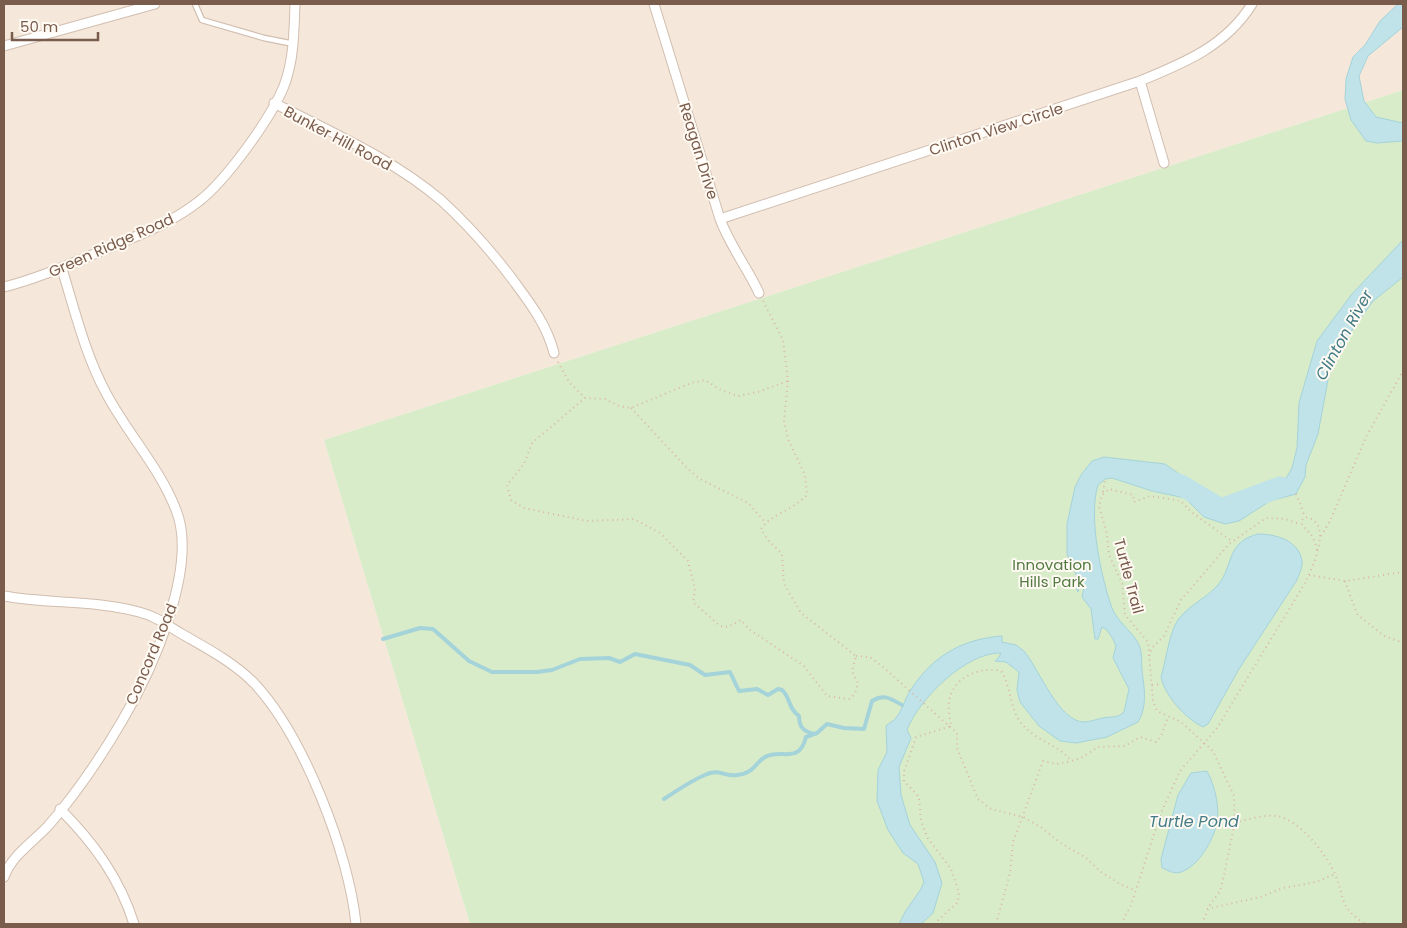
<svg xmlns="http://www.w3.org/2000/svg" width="1407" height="928" font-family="Poppins,sans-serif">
<rect width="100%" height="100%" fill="#fdf6ec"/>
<path fill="#f5e8da" d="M4,4h1399v86l-1079,350 146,484h-466z"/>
<path fill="#d8ecc9" d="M1403,90v834h-933l-146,-484z"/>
<path fill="#bfe3e8" stroke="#a5d3da" d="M1398,4h5v23l-35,29 -9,20 5,25 12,16 27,6v18l-26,2 -11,-2 -15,-21 -6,-21 1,-20 7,-22 12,-12 15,-24z
M1403,240v37l-30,24 -41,57 -14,76 -12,31 -1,12 -9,17 -26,7 -31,20 -14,3 -21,-7 -19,-19 -33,-7 -40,-13 -7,1 -7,6c-10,31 3,92 14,123 5,13 18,22 25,33 6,10 4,18 5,29 2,18 6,35 -4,52l-31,15 -31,6 -16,-2 -21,-15 -19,-24 -3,-12 2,-18 -13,-10 -11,-1 4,-4 2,-4c-35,-1 -83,47 -94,77l4,8 -12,29 2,28 9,30 25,37 7,21 -9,30 -12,11h-22l6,-12 16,-23 3,-7 -6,-18 -15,-11 -15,-23 -11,-29 1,-31 9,-18 -1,-26c3,-4 7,-4 9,-7 8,-9 10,-22 17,-31 22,-33 51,-49 90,-52v6l14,3 8,6c15,18 35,71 60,71 6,0 13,-3 19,-4 9,-2 13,1 21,-6l5,-23 -16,-31 3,-12 -3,-7 -6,-9 -5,-3 -4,12h-3l-4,-30 -9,-12 2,-10 -4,-4 -2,9 -4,-9 4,-4 -11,-25v-30l8,-37 6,-12 11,-14 12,-4 61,7 23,16 4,16 6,4 37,5 33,-15 19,-13 5,-9 5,-20 2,-45 18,-62 35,-47z
M1258,534c17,0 41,6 44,27 1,6 -3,13 -5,19l-58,89 -31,55 -5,3c-18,-9 -38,-31 -42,-50 5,-17 7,-36 14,-52 8,-17 31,-26 43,-40 16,-20 8,-43 40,-51z
M1207,771c8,15 14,39 9,56 -5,17 -20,43 -39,46 -5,0 -10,-3 -15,-5l-1,-9 17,-64 13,-22z"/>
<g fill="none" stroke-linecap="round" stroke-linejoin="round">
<path stroke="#a5d3da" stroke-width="4" d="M383,639l37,-11 13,1 36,32 23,11h45l15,-2 28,-11 29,-1 11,4 15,-8 55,11 15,10 25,-3 9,19 18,-2 11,6 10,-6 4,1c9,8 6,19 17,26 0,11 4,15 15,18
M664,799c14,-9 28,-19 43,-25 14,-5 18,3 30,1 16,-1 19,-13 28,-18 16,-9 34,8 41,-20l11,-4 10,-9 17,4 20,1 8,-28c12,-8 19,-2 30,4"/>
<path stroke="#bfe3e8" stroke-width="21" d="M1165,479l16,6 40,24 59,-22"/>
<defs>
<path id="lane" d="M195,4l7,16 62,18 30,6"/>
<path id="street" d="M654,4l66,215c10,27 27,48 39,74
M4,46l151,-42
M1140,81l24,82
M274,103c57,29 119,56 168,98 26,24 50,51 71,79 17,23 34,45 41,73
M720,219l420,-138c44,-18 86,-35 112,-77
M4,287c35,-9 66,-23 100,-37 32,-14 66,-26 94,-48 28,-21 73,-84 86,-116 10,-26 10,-55 11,-82
M4,596c45,8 91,4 135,16 19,5 27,13 43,22 26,15 51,28 72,49 49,52 95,170 102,241
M60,809c34,34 60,70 74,115
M4,877c7,-21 29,-35 44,-51 28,-32 53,-69 74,-105 30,-50 77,-155 54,-211 -16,-42 -49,-77 -70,-117 -21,-39 -31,-82 -44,-124"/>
</defs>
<use href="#lane" stroke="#d1beb0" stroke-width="7"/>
<use href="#street" stroke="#d1beb0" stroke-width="11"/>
<path stroke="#d9b8a5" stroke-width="2" stroke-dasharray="1 4" stroke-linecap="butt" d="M763,301l20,39 5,41 -4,40 4,18 17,36 2,20c-14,15 -37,20 -46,34l6,10 15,15 2,30 17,29 55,43 -4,15 6,12 -3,11 -6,5 -22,-3 -23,-30 -54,-36 -9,-10 -13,7 -8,-1 -27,-24 2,-13 -7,-28 -28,-28 -26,-14 -47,2 -63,-13 -13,-8 -4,-15 17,-21 8,-21 53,-45 20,1 14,7 12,2 60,-25 14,-3 16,10 17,6 20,-4 30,-11
M558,362l11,20 16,16
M631,408l57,61 12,10 48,24 17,19
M1103,492l2,-13
M1296,494l9,23
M1321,536l9,-15 36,-84 37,-66
M1309,575l36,6 58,-9
M1345,581l12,33 27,22 15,5 4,-2
M856,656l14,1 13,10 74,66v15l21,51 13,10 32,8 19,11 20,16 23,13 16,15 19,12 16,7
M1149,656l3,-8 12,-12 17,-36 48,-56 37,-26 19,1 15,5
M1152,685l10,-1
M1235,822c13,-2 29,-8 42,-6 22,3 50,39 58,58 11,26 3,32 30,50
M1207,909l53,-12 23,-9 33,-6 19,-8
M934,924l24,-22 1,-9 -8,-24 -24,-32 -6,-17 -2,-23 -15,-16v-9l12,-35 35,-11c-1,-7 -3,-17 -2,-24 3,-24 30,-36 52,-31 10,15 9,38 20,52 14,18 39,22 50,38l10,-3 17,-11 27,-1 15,-9 16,5 5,-6 7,-19
M996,924l14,-51 3,-31 30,-81 14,3 14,-3
M1121,924l10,-19 30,-92 19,-42 37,-43 88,-145c8,-16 29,-62 0,-66l-3,3v5c8,8 13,13 15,25
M1202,924l8,-19 10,-14 4,-16 11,-53 -1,-26 -21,-45 -32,-29 -24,-11 -4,-10 -5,-59 -23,-27 -3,-32 -13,-28 -2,-21 -8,-28 3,-11 7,-6 24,6 1,7 16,-6 31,5 9,10 43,31"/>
<use href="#lane" stroke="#fff" stroke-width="4.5"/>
<use href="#street" stroke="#fff" stroke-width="9"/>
</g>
<g text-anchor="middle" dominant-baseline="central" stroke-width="4" stroke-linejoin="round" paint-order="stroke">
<g font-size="15" fill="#7a5c4d" stroke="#fffaf3">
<text transform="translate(996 129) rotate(-18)">Clinton View Circle</text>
<text transform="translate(338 138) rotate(28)">Bunker Hill Road</text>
<text transform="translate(699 151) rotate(73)">Reagan Drive</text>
<text transform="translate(111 245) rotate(-24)">Green Ridge Road</text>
<text transform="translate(1129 576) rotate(75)">Turtle Trail</text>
<text transform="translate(151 654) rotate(-67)">Concord Road</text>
</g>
<g font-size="15" fill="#537a41" stroke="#fffaf3">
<text x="1052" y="564">Innovation<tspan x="1052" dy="17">Hills Park</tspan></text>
</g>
<g font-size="16" font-style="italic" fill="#437c86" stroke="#fffaf3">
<text transform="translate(1344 335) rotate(-61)">Clinton River</text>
<text x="1194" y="821">Turtle Pond</text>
</g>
</g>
<rect width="1407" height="928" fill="none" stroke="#7a5c4d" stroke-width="10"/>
<path d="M12 32v8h86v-8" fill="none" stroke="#7a5c4d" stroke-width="2.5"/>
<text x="20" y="32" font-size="15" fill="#7a5c4d" stroke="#fffaf3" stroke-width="4" paint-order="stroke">50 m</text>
</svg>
